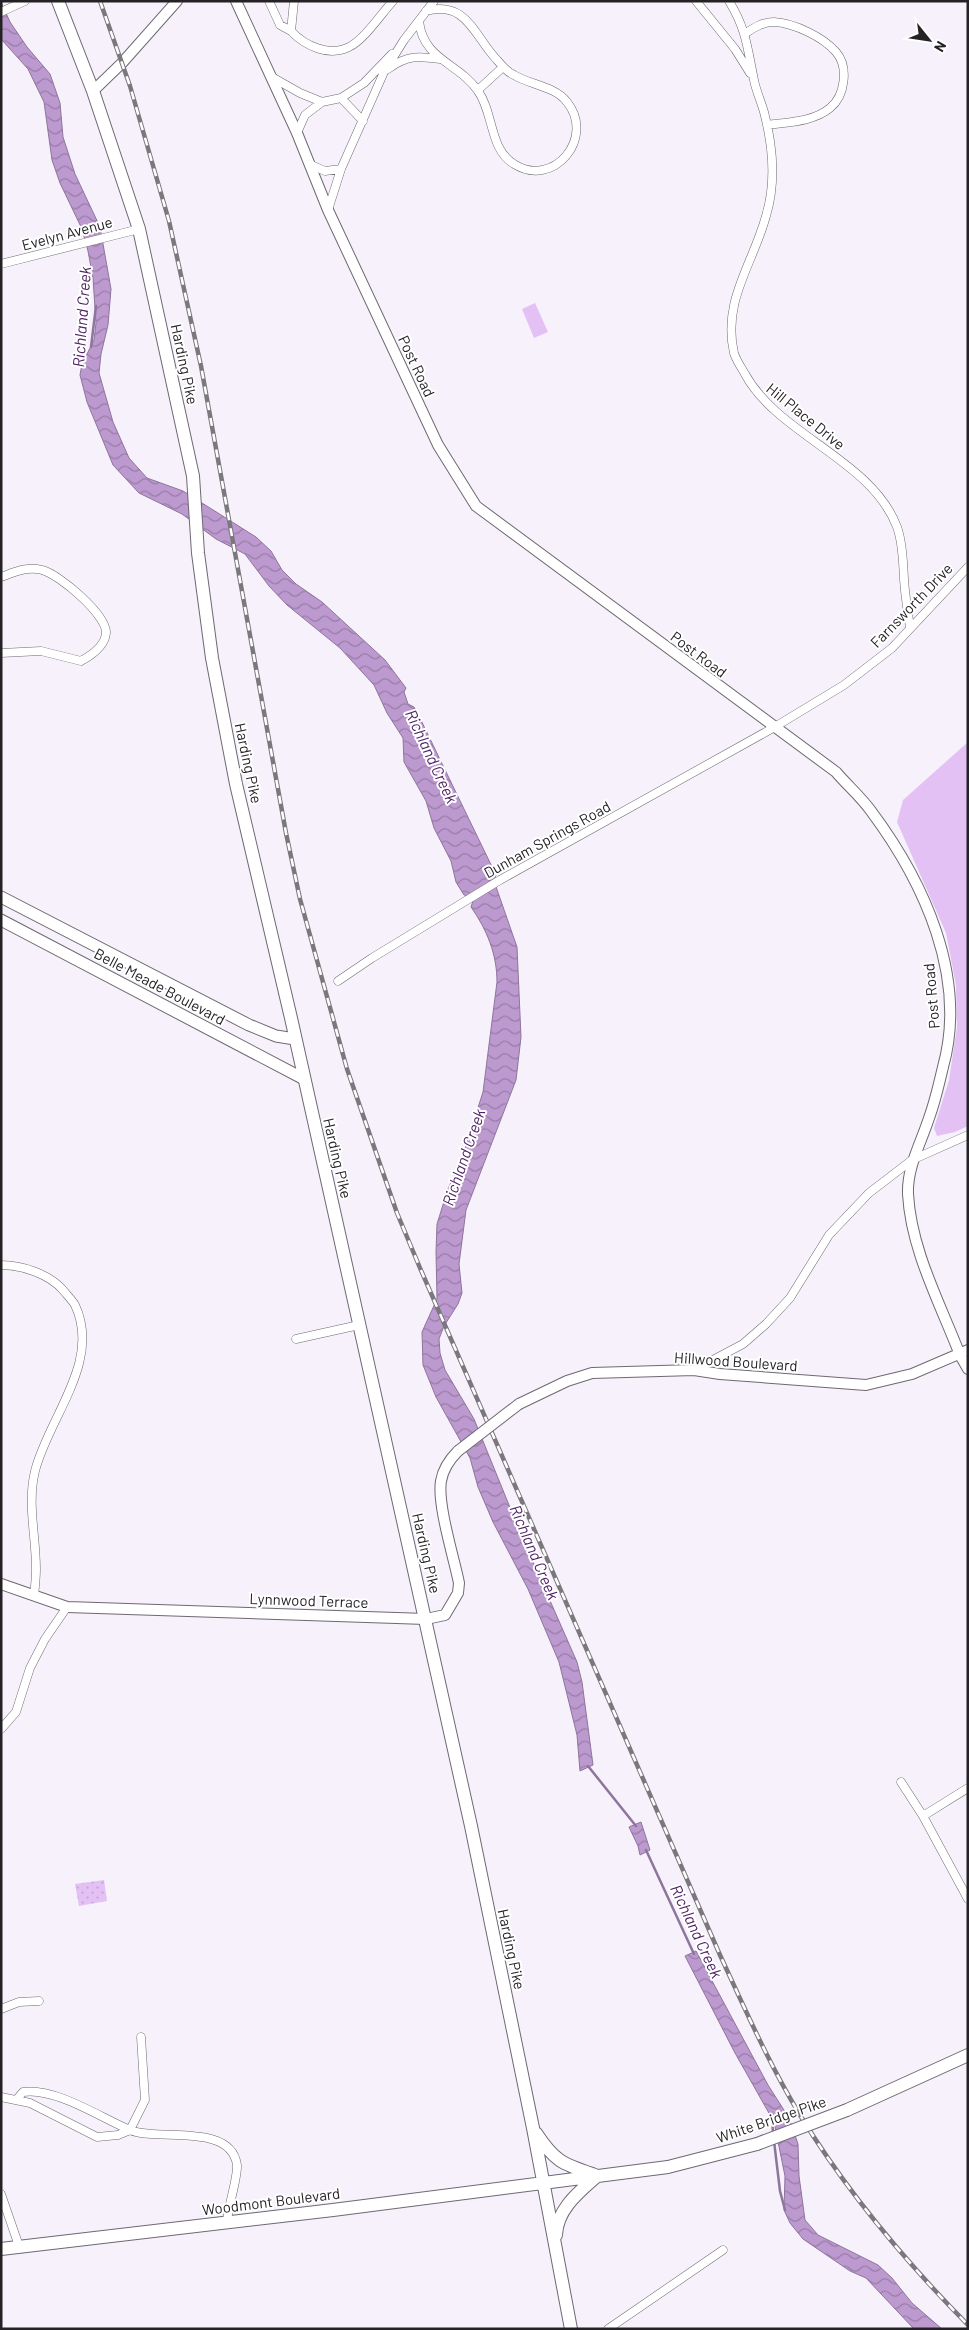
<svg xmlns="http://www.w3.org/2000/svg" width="969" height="2330" font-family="Barlow,sans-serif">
<defs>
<pattern id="park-dots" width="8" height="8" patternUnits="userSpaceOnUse" patternTransform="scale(1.25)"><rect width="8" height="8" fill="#e3c1f5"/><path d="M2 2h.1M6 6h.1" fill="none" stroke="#c3a6d2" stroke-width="1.8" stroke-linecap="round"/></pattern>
<pattern id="water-waves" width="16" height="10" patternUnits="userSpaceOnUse" patternTransform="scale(1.25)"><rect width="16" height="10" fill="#bc99cf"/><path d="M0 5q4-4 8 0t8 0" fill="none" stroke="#997ca8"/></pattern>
</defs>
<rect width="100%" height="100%" fill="#f6f1fa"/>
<path fill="#e3c1f5" d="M535,303l13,29 -14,6 -12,-29z
M968,742v384l-13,6 -18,4 -3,-8 15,-48 8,-53 -1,-42 -10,-52 -49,-111 6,-22z"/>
<path fill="url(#park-dots)" d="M104,1880l3,21 -28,5 -4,-22z"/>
<path fill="url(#water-waves)" stroke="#8e759c" d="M1,2l9,20 17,25 23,27 10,29 3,34 12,37 25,53 11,62 -3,36 -7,29 -2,19 14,49 16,36 18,20 36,13 73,46 15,14 11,19 14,14 26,18 63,58 21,28 -2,4 4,12 6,3 3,5 79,163 -2,6 23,66 4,90 -5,43 -50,130 -7,54 3,29 -4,11 -14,22 -5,13 1,14 5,17 29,49 48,118 55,125 5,20 11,83 -13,6 -3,-36 -18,-73 -31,-73 -35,-67 -15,-35 -8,-29 -34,-61 -13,-32 -1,-33 15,-33 -1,-47 1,-28 11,-35 13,-28 22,-69 14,-110c0,-28 -10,-52 -26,-75l2,-6 -3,-5 -6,-1 -8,-13 -5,-21 -17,-33 -8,-27 -22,-39 -1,-24 -16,-25 -13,-28 -34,-37 -53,-43 -18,-19 -24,-32 -29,-15 -34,-25 -43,-21 -26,-28 -26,-63 -7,-27 2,-11 12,-24 2,-17 -3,-45 -5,-27 -6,-22 -22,-46 -8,-23 -8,-58 -16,-33 -27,-30z
M641,1822l9,28 -10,5 -2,-9 -9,-19z
M696,1951l72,134 21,33 9,26 1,32 6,44 13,15 60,30 14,13 20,25 30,26h-28l-48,-51 -16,-7 -47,-32 -13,-16 -6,-13 1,-34 -11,-54 -39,-69 -50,-97z"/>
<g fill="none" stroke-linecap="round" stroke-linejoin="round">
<path stroke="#8e759c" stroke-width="2.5" d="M91,347l5,-41
M588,1766l48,60
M646,1850l48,104
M772,2116l1,17
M774,2141l6,50 5,19"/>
<defs>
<path id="minor" d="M269,1l11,24 11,6 3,-30
M696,1l39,48 15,24
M729,1c18,30 18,46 25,79 2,11 7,21 10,32 9,34 12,71 2,104 -13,48 -44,85 -32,137 2,7 7,14 11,21 33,61 127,86 152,153 6,16 6,36 7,52 1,17 4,33 6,49
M1,12l24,-11
M419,21c4,39 40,42 59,70 16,22 11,58 36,73 39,25 82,-26 53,-62 -12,-16 -37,-17 -53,-27 -7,-3 -12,-9 -17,-15 -23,-24 -30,-60 -71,-49
M291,31c14,15 38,26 58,16 15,-7 32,-33 44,-46
M746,33c9,-6 17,-11 28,-11 20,1 49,15 62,30 13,15 9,44 -6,56 -17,14 -42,14 -63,17
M388,69c19,-14 30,-13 52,-10
M270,76l30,17 22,9
M478,90l25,-23
M341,98l22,23
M297,133l8,-18 17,-13 19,-4 23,-15 28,-29
M309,164l16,7 16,-2
M328,210l13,-41 43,-97 20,-32 30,-39
M1,264l138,-35
M1,577c14,-5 26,-11 41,-7 17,4 65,45 64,63 -1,13 -14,22 -25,28l-40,-10 -40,2
M338,981l34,-23 128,-78 273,-152 71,-43 48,-37 76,-81
M1,1265c21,0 48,9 62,25 4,5 9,10 12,15 27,57 -27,113 -40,166 -8,33 1,64 1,98 0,9 -1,18 -2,27
M296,1339l63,-14
M694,1370l49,-26 23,-20 24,-26 39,-63 40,-42 43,-33 56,-25
M1,1729l15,-17 14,-44 15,-29 22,-32
M901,1782l22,34 45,83
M923,1816l45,-28
M1,2009l18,-7 20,-1
M141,2037l4,63 -15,30c28,12 101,-8 107,35 1,12 -9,41 -10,57
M1,2097l29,6 67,34 21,-2 12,-5
M17,2099l6,-7c32,-5 78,26 107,38
M1,2194l18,52
M608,2329l115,-79"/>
<path id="tertiary" d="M236,1l61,132 31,77 110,235 38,61 360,266c11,13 25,25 35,39 53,71 97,166 72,256 -4,17 -8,35 -14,51 -8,25 -22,49 -21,76 3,56 32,109 52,161l8,14
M93,91l29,-28 55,-62
M519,1404l48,-23 25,-8 102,-3 26,4 146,11 46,-11 56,-24
M1,1584l66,23 359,12 19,-4 13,-22 1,-10c-5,-25 -22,-79 -18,-102 2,-12 9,-22 17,-30"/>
<path id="secondary" d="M1,897l248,128 27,11 19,3
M1,920l303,159"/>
<path id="primary" d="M58,1l35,90 46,138 54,247 5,77 14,105 24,126 55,234 180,808 62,302 38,201
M847,2110l121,-55
M536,2133c19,29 27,31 59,42
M556,2235c1,-26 23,-43 41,-59
M1,2249l332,-39 335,-43 89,-23"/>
</defs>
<use href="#minor" stroke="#6e6971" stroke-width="9"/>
<use href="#tertiary" stroke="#6e6971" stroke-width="12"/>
<use href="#secondary" stroke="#6e6971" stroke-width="13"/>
<use href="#primary" stroke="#6e6971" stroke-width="14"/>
<use href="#minor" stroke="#fff" stroke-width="8"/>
<use href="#tertiary" stroke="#fff" stroke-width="10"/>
<use href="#secondary" stroke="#fff" stroke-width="11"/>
<use href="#primary" stroke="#fff" stroke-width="12"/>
<defs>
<path id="rail" d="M100,1l30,85 39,135 32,145 85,467 14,66 47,170 50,144 23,55 300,687c25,54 49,109 80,160 47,77 105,146 168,210"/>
</defs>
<use href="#rail" stroke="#7b787d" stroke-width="4.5"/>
<use href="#rail" stroke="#fff" stroke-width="2.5" stroke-dasharray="8" stroke-linecap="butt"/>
<defs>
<path id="tertiary-bridge" d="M458,1451l61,-47"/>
<path id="primary-bridge" d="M757,2144l90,-34"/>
</defs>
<use href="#tertiary-bridge" stroke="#6e6971" stroke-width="12" stroke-linecap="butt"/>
<use href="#primary-bridge" stroke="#6e6971" stroke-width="14" stroke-linecap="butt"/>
<use href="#tertiary-bridge" stroke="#fff" stroke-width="10"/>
<use href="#primary-bridge" stroke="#fff" stroke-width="12"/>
</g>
<g text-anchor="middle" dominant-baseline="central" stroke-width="4" stroke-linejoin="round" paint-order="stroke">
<g font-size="15" fill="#242225" stroke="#fff">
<text transform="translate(67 233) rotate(-15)">Evelyn Avenue</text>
<text transform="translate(185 364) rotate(78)">Harding Pike</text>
<text transform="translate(417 366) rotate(65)">Post Road</text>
<text transform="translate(806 416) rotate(39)">Hill Place Drive</text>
<text transform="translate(911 605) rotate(-46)">Farnsworth Drive</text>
<text transform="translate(699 654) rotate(37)">Post Road</text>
<text transform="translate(249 763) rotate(78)">Harding Pike</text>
<text transform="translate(547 839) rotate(-29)">Dunham Springs Road</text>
<text transform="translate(160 986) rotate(28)">Belle Meade Boulevard</text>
<text transform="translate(931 996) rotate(-95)">Post Road</text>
<text transform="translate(338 1158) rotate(77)">Harding Pike</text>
<text transform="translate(736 1361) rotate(4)">Hillwood Boulevard</text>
<text transform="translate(427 1553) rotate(77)">Harding Pike</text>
<text transform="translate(309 1600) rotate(2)">Lynnwood Terrace</text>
<text transform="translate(512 1949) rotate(78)">Harding Pike</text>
<text transform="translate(771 2119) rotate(-19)">White Bridge Pike</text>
<text transform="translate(271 2201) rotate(-7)">Woodmont Boulevard</text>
</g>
<g font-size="16" font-style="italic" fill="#4f2363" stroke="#fff">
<text transform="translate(81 317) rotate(-86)">Richland Creek</text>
<text transform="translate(432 756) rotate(65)">Richland Creek</text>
<text transform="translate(463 1157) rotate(-71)">Richland Creek</text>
<text transform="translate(535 1552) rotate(67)">Richland Creek</text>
<text transform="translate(697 1931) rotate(65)">Richland Creek</text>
</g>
</g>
<rect width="969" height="2330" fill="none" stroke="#242225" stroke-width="5"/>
<g transform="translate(929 40) rotate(120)" stroke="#ffffff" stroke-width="4" paint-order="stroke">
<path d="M0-4L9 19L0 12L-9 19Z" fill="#242225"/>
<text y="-8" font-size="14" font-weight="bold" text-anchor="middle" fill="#242225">N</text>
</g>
</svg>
